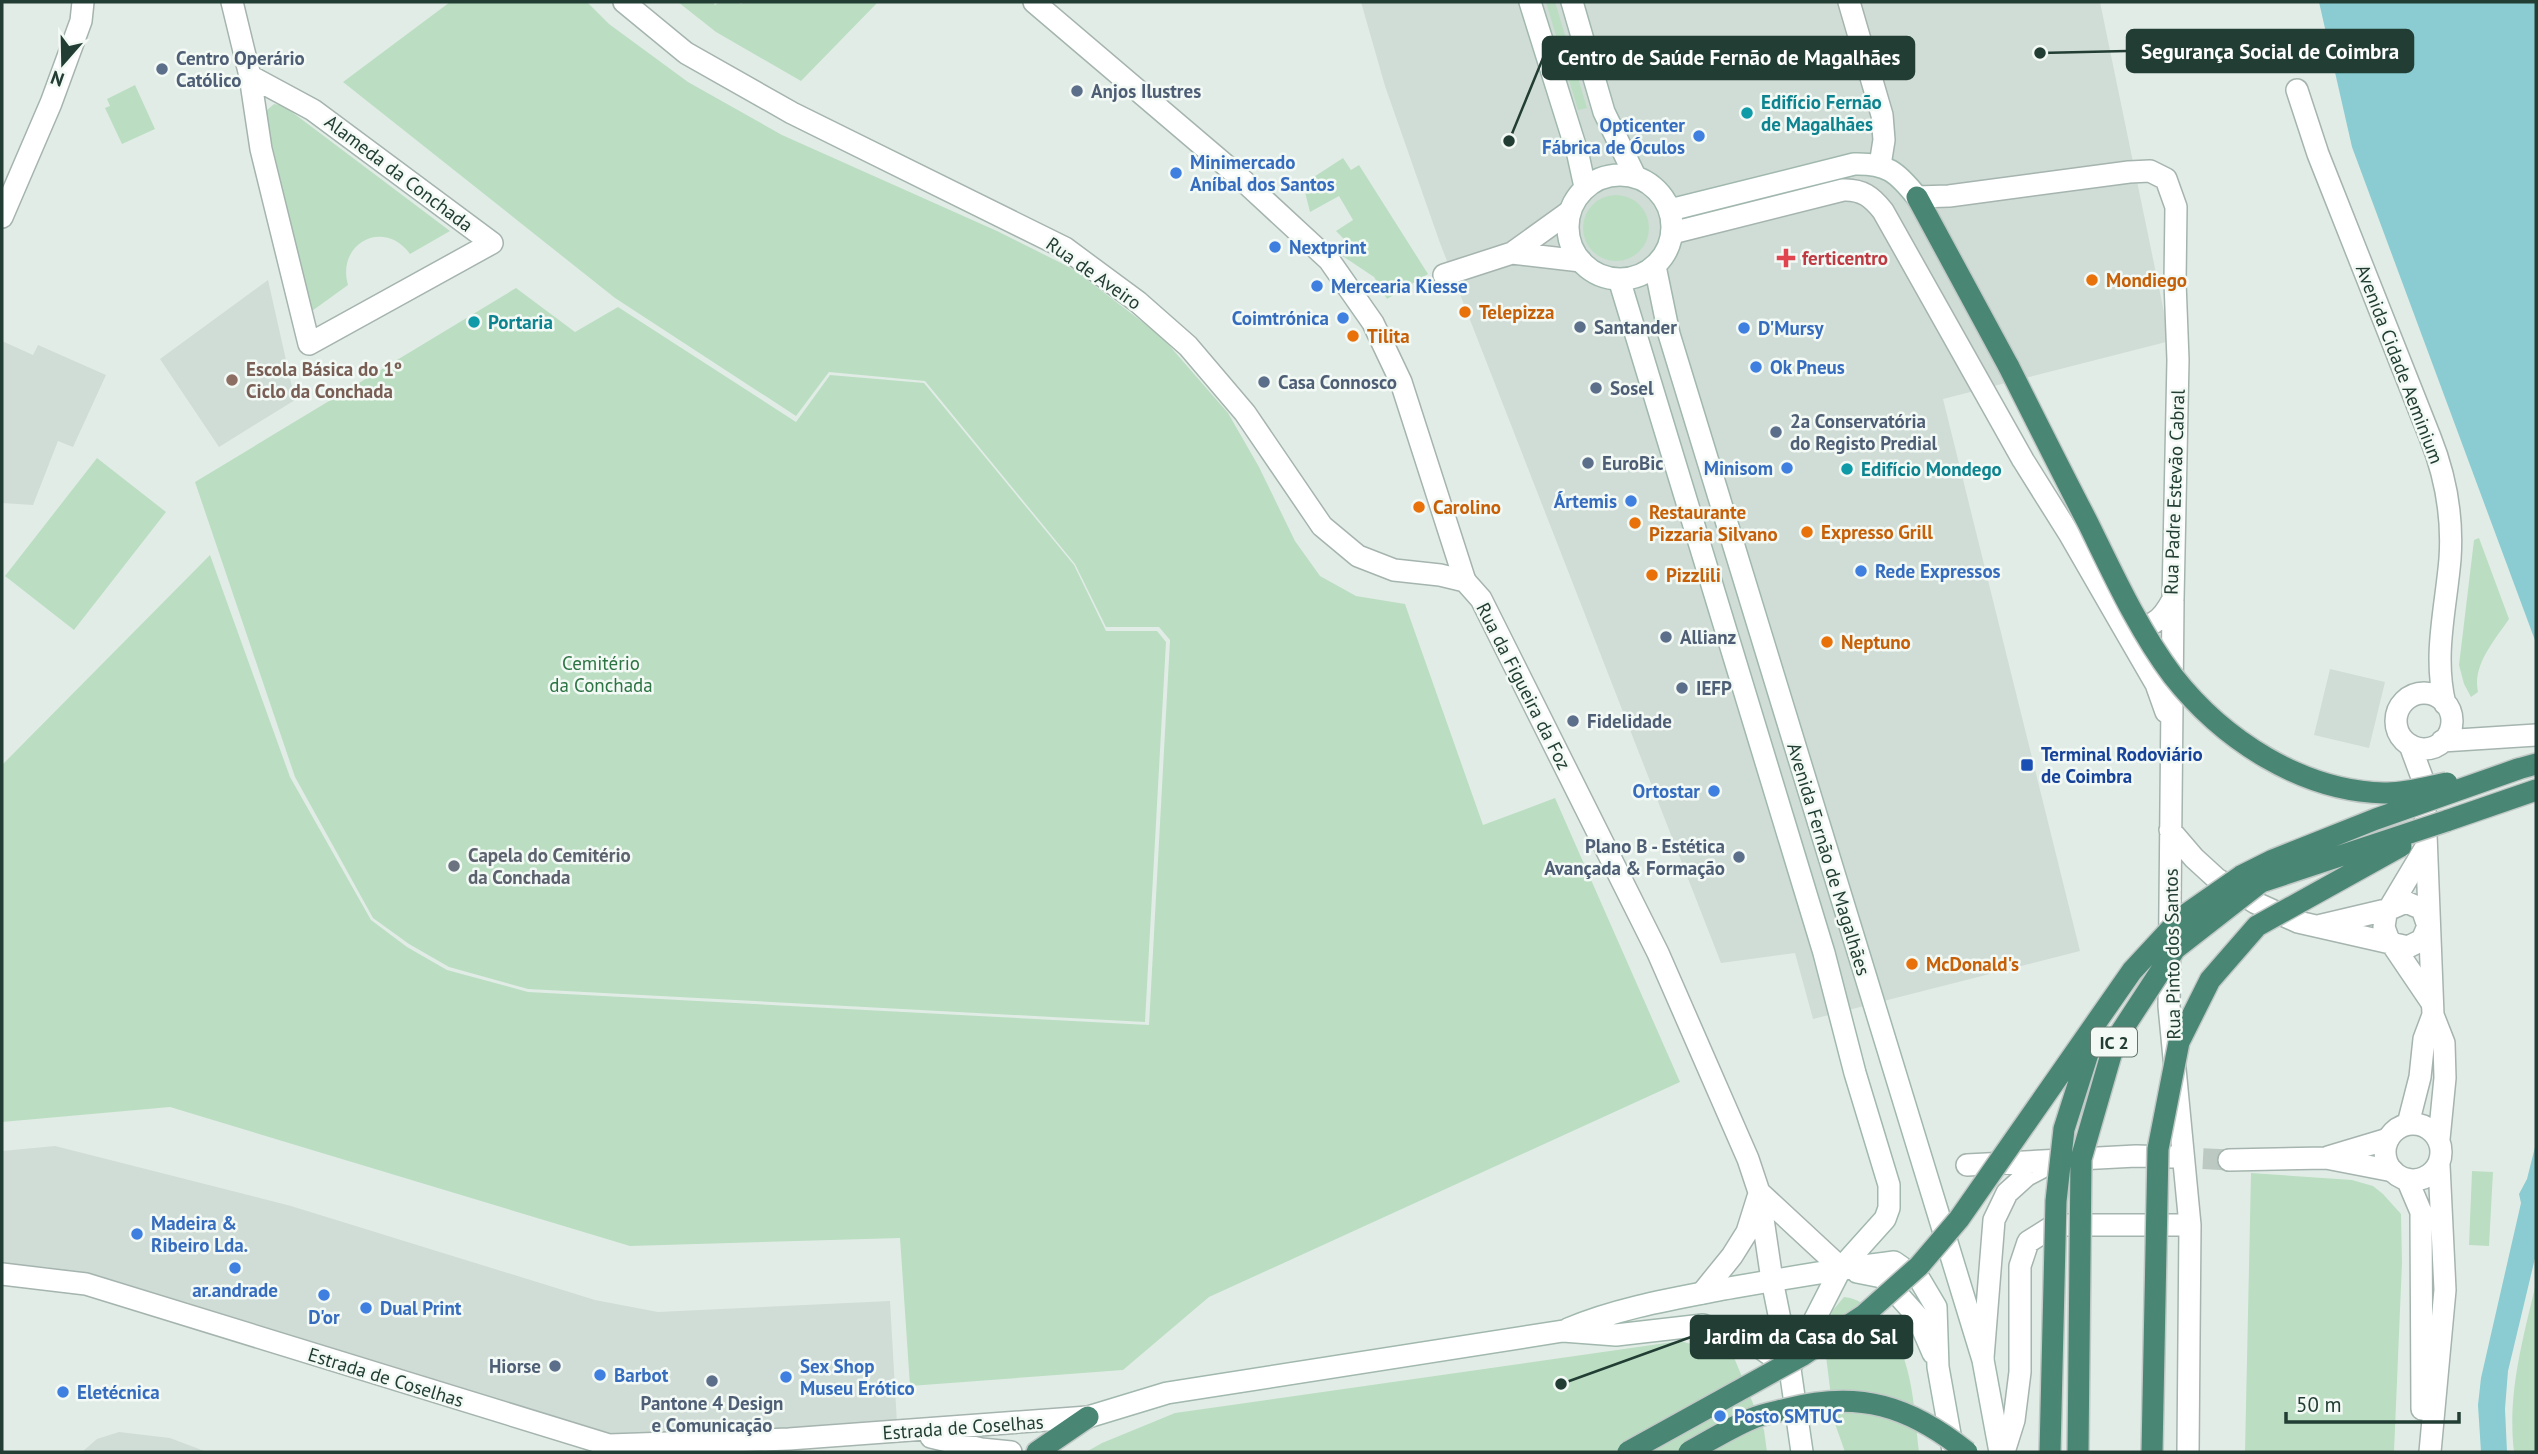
<svg xmlns="http://www.w3.org/2000/svg" width="2538" height="1454" font-family="'PT Sans',sans-serif">
<rect width="100%" height="100%" fill="#e2ece7"/>
<path fill="#d0dcd6" d="M1361,2h739l70,339 -227,58 137,552 -267,68 -18,-66 -74,10 -281,-720 -55,-157z
M268,280l27,120 -76,47 -59,-88z
M2,341l31,14 5,-10 68,30 -33,72 -15,-6 -25,64 -31,-2z
M2330,669l55,13 -16,66 -55,-13z
M55,1146l236,60 304,94 63,12 232,-11 7,123 -263,16 -62,-14 -525,-159 -45,-2v-114z
M119,1432l51,6 37,14h-125l15,-13z"/>
<path fill="#bbdec2" d="M450,2h137l22,22 79,58 94,53 215,96 76,38 88,67 67,77 31,54 36,74 25,35 36,20 49,8 78,221 72,-27 125,284 -471,215 -86,73 -213,16 -10,-148 -270,8 -460,-139 -168,15v-357l208,-210 80,222 81,143 36,27 40,23 81,22 621,33 21,-385 -11,-13h-53l-31,-63 -150,-183 -96,-9 -33,44 -181,-118 -272,-216z
M678,2h35l2,3 5,-3h18l3,2 3,-2h134l-77,79 -85,-49z
M1546,2h9l32,106 -9,2z
M135,85l20,44 -33,15 -17,-36 5,-2 -3,-7z
M274,104l10,2 166,125 -40,23c-26,-36 -74,-11 -62,31l-36,26 -46,-191 1,-10z
M1343,158l8,12 8,-5 69,109 -41,25 -13,-22 -33,-22 9,-10 -14,-14 17,-11 -14,-24 -29,16 -7,-28z
M1583 228a33 33 0 1 1 66 0a33 33 0 1 1-66 0Z
M516,288l59,44 43,-25 178,115 34,-47 94,8 150,182 32,66h51l9,11 -21,380 -617,-33 -79,-22 -40,-23 -36,-26 -78,-141 -100,-295z
M97,458l69,54 -92,118 -69,-54z
M2479,538l30,81c-14,21 -37,46 -31,73l-7,5 -7,-13 -5,-19 15,-125z
M2472,1171l21,1 -4,74 -20,-1z
M2251,1173l101,7 21,6 10,8 18,20 1,49 -8,189h-149z
M2536,1283v169h-22c-7,-58 9,-113 22,-169z
M1844,1297c13,1 24,9 33,18 37,36 36,89 42,137h-74l-11,-31 -9,-73 2,-23 6,-15z
M1680,1341l53,14 31,75 3,22h-681l16,-9 73,-30z"/>
<path fill="#8accd1" d="M2319,2h217v641l-184,-496z
M2536,1143v111l-28,117 -3,38 2,43h-26l-3,-47 3,-27 40,-175 -2,-9 8,-15z"/>
<g fill="none" stroke-linecap="round" stroke-linejoin="round">
<path stroke="#bcc9c3" stroke-width="21" stroke-dasharray="21 10" stroke-linecap="butt" d="M2172,1157l57,3"/>
<defs>
<path id="minor" d="M232,2l18,74 11,73 48,195 183,-101 -179,-133 -63,-34
M1034,2l202,172 93,86 44,63 28,59 64,199
M1849,2l33,113 2,25 -4,25
M2,217l49,-114 30,-82 2,-19
M1672,233l171,-43c19,-1 29,7 40,21l140,249 47,75 53,92c27,2 38,-4 50,-28l5,-239 -3,-78 1,-75 -10,-28 -16,-8 -21,1 -180,24 -32,1
M1512,253l69,8
M1444,275l68,-22 57,-41
M2173,601l-4,405 21,219
M2123,627l33,57 10,28
M2170,830l24,28 23,21 39,24 42,19 110,25 14,-7 6,-14 -6,-17 -16,-7 -16,7 -72,17
M2426,847l-40,67 -2,13 4,11 44,65
M2328,1157l60,-18
M2229,1160l97,-2 67,13
M1967,1165l169,-9 36,1
M2,1274l84,10 523,161 180,-6 299,-22
M1983,1358l11,-138 13,-27 20,-18 27,-14
M931,1437l50,12 30,3
M2004,1452l10,-32 6,-48v-106l8,-24 27,-17h135l-2,227"/>
<path id="tertiary" d="M624,2l62,51 106,60 273,135 73,54 50,44 57,67 77,113 36,30 36,14 46,5 25,6 16,18 177,354 90,206 11,33 13,88
M2297,90l21,64 112,283c16,40 23,79 20,122 -4,49 -17,96 -5,145
M2396 721a28 28 0 1 1 56 0a28 28 0 1 1-56 0Z
M2442,741l94,-6
M2410,745l14,38 9,232 11,28 1,35 -6,61
M2385 1152a28 28 0 1 1 56 0a28 28 0 1 1-56 0Z
M2408,1124l12,-47 4,-38 9,-24
M2407,1179l14,33 1,197
M1759,1192l82,76
M1702,1293l30,-37 15,-24 11,-35
M2430,1452l15,-162 -6,-125"/>
<path id="secondary" d="M1530,2l48,153 7,32
M1572,2l32,110 31,64
M1568 227a52 52 0 1 1 104 0a52 52 0 1 1-104 0Z
M1670,210l184,-46c33,-1 43,8 63,33
M1655,266l14,68 314,1026 17,92
M1619,279l205,674 31,120 34,112v23l-4,11 -44,49 -50,98
M1857,1272l25,5 35,39 16,37
M1772,1280l18,89 12,83
M1568,1329c50,-21 104,-30 156,-40 57,-10 113,-20 170,-27l26,18 16,27 2,60 15,84
M1088,1417l79,-24 396,-62 53,4 87,-10 56,22 31,22"/>
<path id="trunk" d="M1917,197l92,170
M2518,769l18,-5
M2446,821l90,-31
M1037,1452l51,-35"/>
</defs>
<use href="#minor" stroke="#a5b4ae" stroke-width="24"/>
<use href="#tertiary" stroke="#a5b4ae" stroke-width="24"/>
<use href="#secondary" stroke="#a1b8ae" stroke-width="24"/>
<use href="#trunk" stroke="#c1c9c6" stroke-width="24"/>
<use href="#minor" stroke="#fff" stroke-width="21"/>
<use href="#tertiary" stroke="#fff" stroke-width="21"/>
<use href="#secondary" stroke="#fff" stroke-width="21"/>
<use href="#trunk" stroke="#4a8674" stroke-width="21"/>
<defs>
<path id="trunk-bridge" d="M2009,367c26,52 52,104 79,156 25,51 51,108 85,153 50,64 129,115 211,117 21,1 43,-6 63,-10
M1628,1452l175,-97 61,-40 55,-49 40,-47 173,-248 50,-54 59,-41 32,-16 103,-41 142,-50
M1689,1452c20,-11 41,-24 62,-33 11,-5 24,-7 36,-10 72,-19 123,-3 180,43
M2050,1452l6,-251 8,-72 28,-88
M2078,1452l3,-293 34,-118 60,-92 86,-67 185,-61
M2152,1452l6,-303 21,-107 31,-62 47,-54 144,-80"/>
</defs>
<use href="#trunk-bridge" stroke="#c1c9c6" stroke-width="24" stroke-linecap="butt"/>
<use href="#trunk-bridge" stroke="#4a8674" stroke-width="21"/>
</g>
<g fill="#5c6f8a" stroke="#f3f9f5" stroke-width="2.5">
<circle cx="162" cy="69" r="7"/>
<circle cx="1077" cy="91" r="7"/>
<circle cx="1580" cy="327" r="7"/>
<circle cx="1264" cy="382" r="7"/>
<circle cx="1596" cy="388" r="7"/>
<circle cx="1776" cy="432" r="7"/>
<circle cx="1588" cy="463" r="7"/>
<circle cx="1666" cy="637" r="7"/>
<circle cx="1682" cy="688" r="7"/>
<circle cx="1573" cy="721" r="7"/>
<circle cx="1739" cy="857" r="7"/>
<circle cx="555" cy="1366" r="7"/>
<circle cx="712" cy="1381" r="7"/>
</g>
<g fill="#0f9aa8" stroke="#f3f9f5" stroke-width="2.5">
<circle cx="1747" cy="113" r="7"/>
<circle cx="474" cy="322" r="7"/>
<circle cx="1847" cy="469" r="7"/>
</g>
<g fill="#3f7fe0" stroke="#f3f9f5" stroke-width="2.5">
<circle cx="1699" cy="136" r="7"/>
<circle cx="1176" cy="173" r="7"/>
<circle cx="1275" cy="247" r="7"/>
<circle cx="1317" cy="286" r="7"/>
<circle cx="1343" cy="318" r="7"/>
<circle cx="1744" cy="328" r="7"/>
<circle cx="1756" cy="367" r="7"/>
<circle cx="1787" cy="468" r="7"/>
<circle cx="1631" cy="501" r="7"/>
<circle cx="1861" cy="571" r="7"/>
<circle cx="1714" cy="791" r="7"/>
<circle cx="137" cy="1234" r="7"/>
<circle cx="235" cy="1268" r="7"/>
<circle cx="324" cy="1295" r="7"/>
<circle cx="366" cy="1308" r="7"/>
<circle cx="600" cy="1375" r="7"/>
<circle cx="786" cy="1377" r="7"/>
<circle cx="63" cy="1392" r="7"/>
<circle cx="1720" cy="1416" r="7"/>
</g>
<path fill="#e0444e" stroke="#f3f9f5" stroke-width="2.5" d="M1782.5 247.5h7v7h7v7h-7v7h-7v-7h-7v-7h7z"/>
<g fill="#e8710a" stroke="#f3f9f5" stroke-width="2.5">
<circle cx="2092" cy="280" r="7"/>
<circle cx="1465" cy="312" r="7"/>
<circle cx="1353" cy="336" r="7"/>
<circle cx="1419" cy="507" r="7"/>
<circle cx="1635" cy="523" r="7"/>
<circle cx="1807" cy="532" r="7"/>
<circle cx="1652" cy="575" r="7"/>
<circle cx="1827" cy="642" r="7"/>
<circle cx="1912" cy="964" r="7"/>
</g>
<circle fill="#8d6e63" stroke="#f3f9f5" stroke-width="2.5" cx="232" cy="380" r="7"/>
<rect fill="#1a4fb4" stroke="#f3f9f5" stroke-width="2.5" x="2020" y="758" width="14" height="14" rx="3.5"/>
<circle fill="#6b7280" stroke="#f3f9f5" stroke-width="2.5" cx="454" cy="866" r="7"/>
<g text-anchor="middle" dominant-baseline="central" stroke-width="5" stroke-linejoin="round" paint-order="stroke">
<rect fill="#f3f9f5" stroke="#61766e" stroke-width="2" x="2091" y="1027.5" width="46" height="29" rx="5"/>
<g font-size="18" font-weight="bold" fill="#223e34">
<text x="2114" y="1042">IC 2</text>
</g>
<g font-size="19" font-weight="bold" fill="#4e5e75" stroke="#f3f9f5" text-anchor="start">
<text x="176" y="58">Centro Operário<tspan x="176" dy="22">Católico</tspan></text>
<text x="1091" y="91">Anjos Ilustres</text>
<text x="1594" y="327">Santander</text>
<text x="1278" y="382">Casa Connosco</text>
<text x="1610" y="388">Sosel</text>
<text x="1790" y="421">2a Conservatória<tspan x="1790" dy="22">do Registo Predial</tspan></text>
<text x="1602" y="463">EuroBic</text>
<text x="1680" y="637">Allianz</text>
<text x="1696" y="688">IEFP</text>
<text x="1587" y="721">Fidelidade</text>
<text x="1725" y="846" text-anchor="end">Plano B - Estética<tspan x="1725" dy="22">Avançada &amp; Formação</tspan></text>
<text x="541" y="1366" text-anchor="end">Hiorse</text>
<text x="712" y="1403" text-anchor="middle">Pantone 4 Design<tspan x="712" dy="22">e Comunicação</tspan></text>
</g>
<g font-size="19" font-weight="bold" fill="#0d838f" stroke="#f3f9f5" text-anchor="start">
<text x="1761" y="102">Edifício Fernão<tspan x="1761" dy="22">de Magalhães</tspan></text>
<text x="488" y="322">Portaria</text>
<text x="1861" y="469">Edifício Mondego</text>
</g>
<g font-size="19" font-weight="bold" fill="#366cbe" stroke="#f3f9f5" text-anchor="start">
<text x="1685" y="125" text-anchor="end">Opticenter<tspan x="1685" dy="22">Fábrica de Óculos</tspan></text>
<text x="1190" y="162">Minimercado<tspan x="1190" dy="22">Aníbal dos Santos</tspan></text>
<text x="1289" y="247">Nextprint</text>
<text x="1331" y="286">Mercearia Kiesse</text>
<text x="1329" y="318" text-anchor="end">Coimtrónica</text>
<text x="1758" y="328">D'Mursy</text>
<text x="1770" y="367">Ok Pneus</text>
<text x="1773" y="468" text-anchor="end">Minisom</text>
<text x="1617" y="501" text-anchor="end">Ártemis</text>
<text x="1875" y="571">Rede Expressos</text>
<text x="1700" y="791" text-anchor="end">Ortostar</text>
<text x="151" y="1223">Madeira &amp;<tspan x="151" dy="22">Ribeiro Lda.</tspan></text>
<text x="235" y="1290" text-anchor="middle">ar.andrade</text>
<text x="380" y="1308">Dual Print</text>
<text x="324" y="1317" text-anchor="middle">D'or</text>
<text x="800" y="1366">Sex Shop<tspan x="800" dy="22">Museu Erótico</tspan></text>
<text x="614" y="1375">Barbot</text>
<text x="77" y="1392">Eletécnica</text>
<text x="1734" y="1416">Posto SMTUC</text>
</g>
<g font-size="19" fill="#223e34" stroke="#f3f9f5">
<text transform="translate(399 173) rotate(37)">Alameda da Conchada</text>
<text transform="translate(1094 273) rotate(35)">Rua de Aveiro</text>
<text transform="translate(2400 364) rotate(69)">Avenida Cidade Aeminium</text>
<text transform="translate(2174 492) rotate(-88)">Rua Padre Estevão Cabral</text>
<text transform="translate(1524 686) rotate(63)">Rua da Figueira da Foz</text>
<text transform="translate(1829 859) rotate(73)">Avenida Fernão de Magalhães</text>
<text transform="translate(2172 954) rotate(-91)">Rua Pinto dos Santos</text>
<text transform="translate(386 1377) rotate(17)">Estrada de Coselhas</text>
<text transform="translate(963 1427) rotate(-4)">Estrada de Coselhas</text>
</g>
<g font-size="19" font-weight="bold" fill="#be3a42" stroke="#f3f9f5" text-anchor="start">
<text x="1802" y="258">ferticentro</text>
</g>
<g font-size="19" font-weight="bold" fill="#c56008" stroke="#f3f9f5" text-anchor="start">
<text x="2106" y="280">Mondiego</text>
<text x="1479" y="312">Telepizza</text>
<text x="1367" y="336">Tilita</text>
<text x="1433" y="507">Carolino</text>
<text x="1649" y="512">Restaurante<tspan x="1649" dy="22">Pizzaria Silvano</tspan></text>
<text x="1821" y="532">Expresso Grill</text>
<text x="1666" y="575">Pizzlili</text>
<text x="1841" y="642">Neptuno</text>
<text x="1926" y="964">McDonald's</text>
</g>
<g font-size="19" font-weight="bold" fill="#785e54" stroke="#f3f9f5" text-anchor="start">
<text x="246" y="369">Escola Básica do 1º<tspan x="246" dy="22">Ciclo da Conchada</tspan></text>
</g>
<g font-size="19" fill="#2c7443" stroke="#f3f9f5">
<text x="601" y="663">Cemitério<tspan x="601" dy="22">da Conchada</tspan></text>
</g>
<g font-size="19" font-weight="bold" fill="#164399" stroke="#f3f9f5" text-anchor="start">
<text x="2041" y="754">Terminal Rodoviário<tspan x="2041" dy="22">de Coimbra</tspan></text>
</g>
<g font-size="19" font-weight="bold" fill="#5b616d" stroke="#f3f9f5" text-anchor="start">
<text x="468" y="855">Capela do Cemitério<tspan x="468" dy="22">da Conchada</tspan></text>
</g>
</g>
<path fill="none" stroke="#223e34" stroke-width="2.5" d="M2040 53L2127 51M1509 141L1543 58M1561 1384L1691 1337"/>
<g fill="#223e34" stroke="#f3f9f5" stroke-width="2.5">
<circle cx="2040" cy="53" r="7"/>
<circle cx="1509" cy="141" r="7"/>
<circle cx="1561" cy="1384" r="7"/>
</g>
<g fill="#223e34" stroke="#223e34" stroke-width="2.5">
<rect x="2127" y="30" width="286" height="42" rx="7"/>
<rect x="1543" y="37" width="371" height="42" rx="7"/>
<rect x="1691" y="1316" width="221" height="42" rx="7"/>
</g>
<g font-size="21" text-anchor="middle" font-weight="bold" fill="#fff">
<text x="2270" y="59">Segurança Social de Coimbra</text>
<text x="1729" y="65">Centro de Saúde Fernão de Magalhães</text>
<text x="1801" y="1344">Jardim da Casa do Sal</text>
</g>
<rect width="2538" height="1454" fill="none" stroke="#223e34" stroke-width="7"/>
<g transform="translate(63 63) rotate(200)" stroke="#f3f9f5" stroke-width="5" paint-order="stroke">
<path d="M0-5L12 26L0 18L-12 26Z" fill="#223e34"/>
<text y="-10" font-size="19" font-weight="bold" text-anchor="middle" fill="#223e34">N</text>
</g>
<path d="M2286 1412v10h173v-10" fill="none" stroke="#223e34" stroke-width="3.5"/>
<text x="2296" y="1412" font-size="21" fill="#223e34" stroke="#f3f9f5" stroke-width="5" paint-order="stroke">50 m</text>
</svg>
